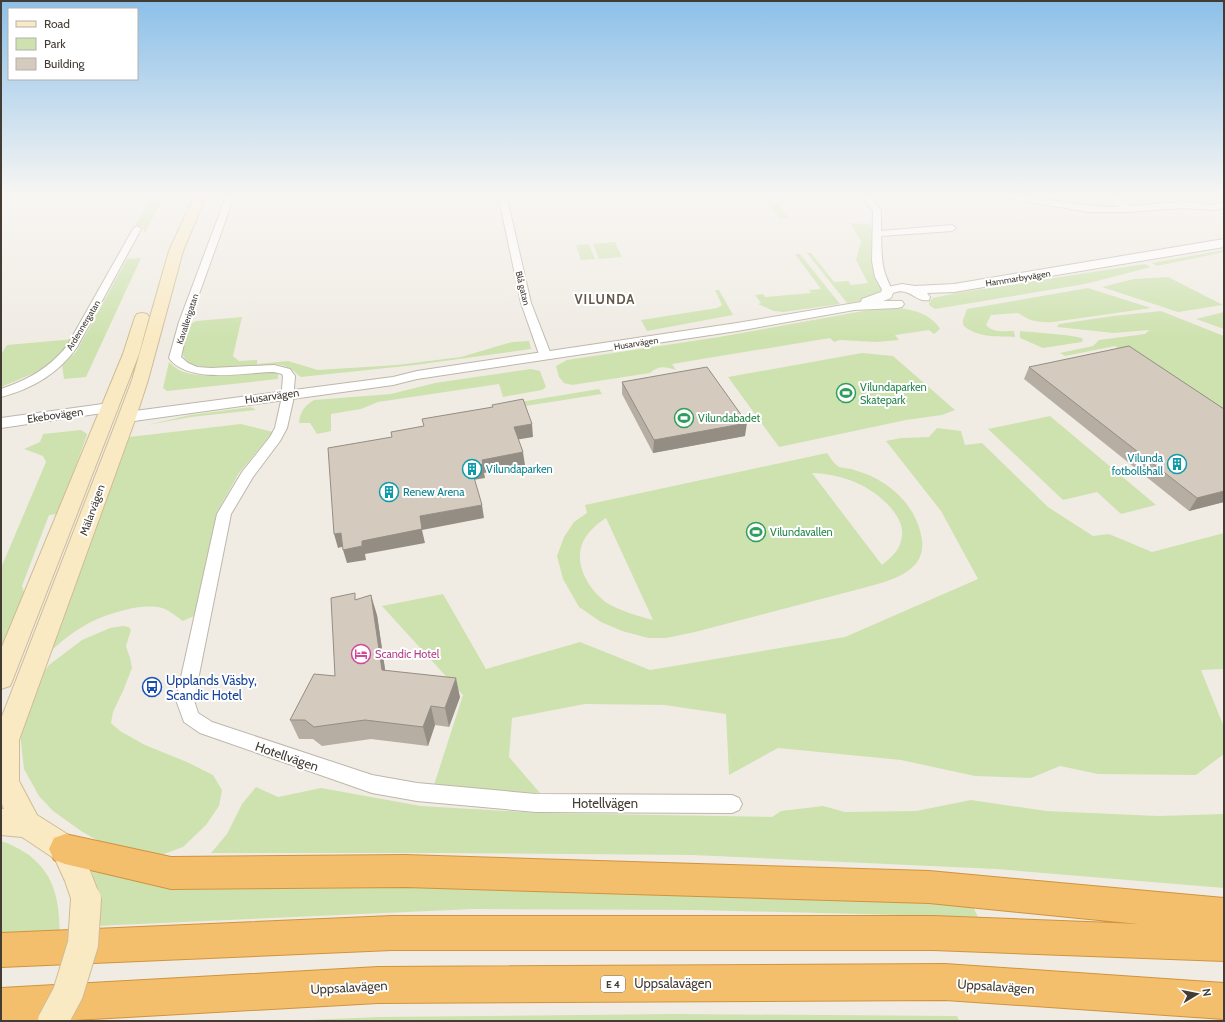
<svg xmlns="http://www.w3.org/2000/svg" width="1225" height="1022" font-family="Cabin,sans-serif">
<rect width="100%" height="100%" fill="#f0ece4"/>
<path fill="#cee2af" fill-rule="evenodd" d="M154,194h7v8l-16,31 -3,-6 -7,-1z
M766,201h9l14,17 -9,1z
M850,223l20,1c4,16 0,26 2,41 1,10 11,17 11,26l-17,9 -19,3 -40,-50h4l23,29 14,-1 3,4 17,-2 -12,-23 5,-19z
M615,242l7,15 -23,2 -6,-15z
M589,244l6,15 -14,1 -5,-15z
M1224,250v2l-67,14 -5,-3z
M795,254h5l40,50 -57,8 -9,-1 -16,-7 3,-1 -6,-8 8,-1 2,3 46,-4 -2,-3 12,-1z
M141,258l-55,119 -22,2 -2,-14 14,-13 51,-93z
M1145,264l6,3 -66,17 -150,25 -6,-4v-3l4,-4 23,-5z
M1168,277l55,28 -45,7 -76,-25 32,-8z
M1088,288l63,20 -98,14c-15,1 -23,-1 -35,-9l-27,2 -5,10c7,8 17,6 28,6l1,6c-17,-1 -39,1 -52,-12v-5l4,-11z
M715,290h4l14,25 -86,16 -6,-11 76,-12 5,-3z
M880,308c20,-1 48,1 60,21l-6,5 -5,-4 -34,5 4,5 -23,2 -36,-2 -6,2 -4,-4 -158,26 4,6c-12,-3 -16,-5 -26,3l-78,12 -8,-2 -5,-6 -3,-11 11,-6 152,-23z
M1161,311l63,25v84l-109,-74 -50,10 -5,-3 33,-7 6,-6 46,-6 4,-4 -35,3 -57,-6 2,-3 54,-8z
M1224,312v17l-28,-10z
M242,317l-9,39 6,5 18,-1v4l31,-3 30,9 79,-5 64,-8 51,-15 17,-1 2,8 -116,16 -114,12c-7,-5 -10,-10 -20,-12 -19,-4 -101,18 -99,-17 1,-8 6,-17 8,-24l6,-3z
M1020,331c10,1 59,4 63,8l-1,3 -39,6 -23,-10z
M74,339l-14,18 -23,15 -36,15v-33l6,-9z
M862,353l31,3 62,54 -13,5 -36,5 -127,27 -51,-70z
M169,362c3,3 7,6 10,8 22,11 70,3 94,1l5,3v5l-111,12 -4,-3z
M531,369l9,2 6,16 -4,3 -39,7 -4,-13 -121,18 -17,7 -30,5v17l-14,3 -7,-11h-11c1,-11 5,-17 15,-23l77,-6 44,-11z
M599,389l3,5 -83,13 -11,-3z
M251,407l5,3 -65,7 -44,8 43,-10z
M1050,416l106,89 -35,9 -24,-22 -34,8 -75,-71z
M241,424l32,8 -34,41 -22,39 -23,104 -11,5c-6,-4 -14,-11 -21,-13 -12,-3 -26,-1 -37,2 -33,8 -53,21 -77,44l81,-217z
M937,428l24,3 4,14 17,-2 66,64 45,29 16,-2 43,18 72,-19v136l-23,1 23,57v27l-28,21 -98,-1 -38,-8 -29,12 -56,-2 -74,-16 -123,-12 -49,27 -3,-61 -62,-9 -79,-1 -73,14 -3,39 31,36 -107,-5 30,-93 -81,-89 61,-12 43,75 94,-27 70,28 195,-33 133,-58 -37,-68 -55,-70 15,-3 28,-1z
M81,430l5,3 1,2 -29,79 -9,1 -27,71 3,9 -24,58v-85l45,-106 -3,-6 -19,-7 16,-7 3,-8z
M827,453c3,4 7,11 12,14 3,1 8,1 12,2 6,2 14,4 20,7 26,12 47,35 51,64 4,32 -31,40 -55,47l-172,45 -29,6h-18l-26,-7 -21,-9 -22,-15 -16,-28 -6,-23 7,-19 10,-15 13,-9 -2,-8zM812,473c30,1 59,12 79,35 8,10 14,20 10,33 -2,10 -11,17 -19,24zM606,518l47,102c-15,-4 -33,-9 -46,-17 -18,-13 -34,-39 -24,-61 5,-11 14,-18 23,-24z
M123,626l6,1 2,3 -5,16 4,12 2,10 -9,23 -10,21 -2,11 9,8 25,14 42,17 26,13 9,15 -3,16 -13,19 -23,22 -19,7 -12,2 -50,-13 -21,-12 -28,-20 -14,-15 -15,-27 -4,-35 16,-50 13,-19 33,-25 28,-12z
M256,787l22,10 43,-9 100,18 119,7 232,4 9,-6 42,-5 22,6 71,-1 55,-11 75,11 112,5 66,-2v74l-228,-19 -304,-14 -260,-2h-221l16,-19 15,-30z
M1,841c10,3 19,8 28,14 28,22 30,48 31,81l-59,5z
M92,871l63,13 63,5 192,-6 281,8 281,14 6,12 -281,-7 -223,-1 -379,17 1,-29z
M675,1014l282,2 2,5h-678l99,-4z"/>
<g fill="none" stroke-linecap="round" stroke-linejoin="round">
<defs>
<path id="minor" d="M227,194h8l-46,128 -8,35 7,6 9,4 14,1 63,-3 16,4 5,7 -2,25 -6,27 -7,13 -27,36 -22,37 -37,186 4,13 14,9 160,53 45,8 119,11 196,1 7,3 3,6 -3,6 -7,3 -196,-1 -119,-11 -45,-8 -172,-60 -16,-11 -8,-22 41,-186 25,-42 28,-35 5,-9 6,-27 2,-25 -1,-2 -8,-2c-29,0 -85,13 -105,-14l10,-36z
M498,194h8l25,109 21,54 -2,2h-8l-2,-2 -19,-54z
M860,194h8l13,16v21l71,-6 4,3 -4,3 -71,5c1,24 0,34 12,55l-1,2h-8l-9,-16 -3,-16 1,-51z
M990,194c44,0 86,14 130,13l-17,-13h10l18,12 51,-4 32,3 10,-3v6l-10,2 -32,-2 -53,4h-40l-95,-16z
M137,226l4,3 -64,118c-18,26 -45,42 -76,50v-8c27,-9 48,-21 66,-43l66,-117z"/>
<path id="tertiary" d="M1224,239v8l-270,45 -27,1 3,4 -1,3c-14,3 -19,-14 -36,-7l-2,5 -8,3h19l2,3 -2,3 -5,1 -43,2 -117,21 -320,48 -24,6 -266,37 -6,-2 -2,-3 2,-3 6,-2 266,-35 24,-6 320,-48 124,-21 1,-3 19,-7 2,-4 19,-4 13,2 39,-2z
M110,403l6,2 2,3 -2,3 -115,17v-10z"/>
<path id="secondary" d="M195,194h12l-24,57 -35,129 -12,37 -117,323v41l18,34 38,24 14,29 12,31 -4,11 -11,4 -11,-4 -10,-29 -10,-22 -33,-22 -21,-2v-26h3l-3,-7v-83l117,-302 14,-37 37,-129z
M142,313l5,1 2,3 -10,37 -126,325 -3,7 -9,3v-40l122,-295 12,-37 2,-3z"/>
<path id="motorway" d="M65,834l106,23 234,-2 524,16 295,27v63l-291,-11h-541l-391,17v-34l391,-17h541l206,8 -210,-21 -524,-16 -234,2 -106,-25 -11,-4 -5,-11 5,-11z
M945,964l279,19v36l-279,-19 -567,3 -322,18h-55v-33l377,-21z"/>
</defs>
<use href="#minor" stroke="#beb6aa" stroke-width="2"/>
<use href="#tertiary" stroke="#beb6aa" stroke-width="2"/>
<use href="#secondary" stroke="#cebc96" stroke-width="2"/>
<use href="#motorway" stroke="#d1933d" stroke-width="2"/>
<use href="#minor" fill="#fff" fill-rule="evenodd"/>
<use href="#tertiary" fill="#fff" fill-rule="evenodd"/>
<use href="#secondary" fill="#faeac4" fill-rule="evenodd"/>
<use href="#motorway" fill="#f3bf6c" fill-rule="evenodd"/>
<defs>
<path id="secondary-bridge" d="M53,1021l15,-28 15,-49 3,-45"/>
</defs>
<use href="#secondary-bridge" stroke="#cebc96" stroke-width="32" stroke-linecap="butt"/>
<use href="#secondary-bridge" stroke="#faeac4" stroke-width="30"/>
</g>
<path fill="#b6aea3" d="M1029,367l195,135 -35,9 -165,-132z
M622,382l123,54 -92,17 -31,-59z
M357,599l20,16 8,55 75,27 -11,30 -14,-2 -7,21 -57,-7 -49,7 -9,-7h-14l-9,-19 45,-44z"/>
<path fill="#948d84" d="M747,423l-2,13 -92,17 1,-13z
M532,424l1,13 -18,3 -1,-13z
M523,452l2,13 -41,8 1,5 -12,2 -2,-13 11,-7z
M1224,491v11l-35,9 8,-13z
M482,505l2,13 -62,12 3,13 -60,11 1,6 -19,3 -4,-13 19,-9 58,-25z
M341,533l4,13 -7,2 -4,-14z
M371,595l6,20 11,74 -6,-19z
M456,678l4,19 -11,30 -4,-19z
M431,706l4,19 -7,21 -5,-19z"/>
<path fill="#d4cabd" stroke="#948d84" d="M1129,346l95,63v82l-27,7 -168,-131z
M707,367l40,56 -93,17 -32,-58z
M523,399l9,25 -18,3 9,25 -41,8 1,4 -12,3 11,38 -62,11 2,13 -60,12v5l-19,4 -2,-17 -7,1 -6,-86 64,-11 -1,-5 33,-6 -2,-7 71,-12 -1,-2z
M355,593v7l16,-5 11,75 74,8 -11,30 -14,-2 -8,21 -58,-7 -51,7 -9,-7h-15l24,-46 21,2 -4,-78z"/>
<linearGradient id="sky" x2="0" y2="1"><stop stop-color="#8cc0e9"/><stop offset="0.58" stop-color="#f8f6f3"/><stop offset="1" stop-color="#f8f6f3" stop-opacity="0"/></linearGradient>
<rect width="1225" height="337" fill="url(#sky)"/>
<defs>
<symbol id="stadium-ring" viewBox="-11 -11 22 22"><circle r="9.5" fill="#fff" stroke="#2e9e5b" stroke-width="1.5"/><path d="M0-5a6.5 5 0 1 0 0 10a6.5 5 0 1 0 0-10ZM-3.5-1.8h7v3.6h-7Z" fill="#2e9e5b"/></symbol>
<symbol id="building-ring" viewBox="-11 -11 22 22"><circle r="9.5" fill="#fff" stroke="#0f9aa8" stroke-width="1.5"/><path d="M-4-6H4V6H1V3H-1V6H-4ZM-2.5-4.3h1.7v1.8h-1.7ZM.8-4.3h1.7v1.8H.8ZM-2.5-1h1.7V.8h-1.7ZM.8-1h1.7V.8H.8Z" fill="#0f9aa8"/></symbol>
<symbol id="hotel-ring" viewBox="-11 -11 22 22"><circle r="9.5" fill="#fff" stroke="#d1479c" stroke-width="1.5"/><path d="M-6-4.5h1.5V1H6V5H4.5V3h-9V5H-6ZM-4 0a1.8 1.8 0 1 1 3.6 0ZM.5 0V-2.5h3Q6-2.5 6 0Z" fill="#d1479c"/></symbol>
<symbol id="bus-ring" viewBox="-11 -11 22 22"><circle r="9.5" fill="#fff" stroke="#1a4fb4" stroke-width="1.5"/><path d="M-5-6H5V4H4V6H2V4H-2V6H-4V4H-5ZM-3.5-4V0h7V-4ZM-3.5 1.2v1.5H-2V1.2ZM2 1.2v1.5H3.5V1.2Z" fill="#1a4fb4"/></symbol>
</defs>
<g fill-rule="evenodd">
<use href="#stadium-ring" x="835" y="382" width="22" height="22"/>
<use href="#stadium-ring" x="673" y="407" width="22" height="22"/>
<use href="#building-ring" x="1166" y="453" width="22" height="22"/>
<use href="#building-ring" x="461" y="458" width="22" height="22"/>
<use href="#building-ring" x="378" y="481" width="22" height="22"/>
<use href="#stadium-ring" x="745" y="521" width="22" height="22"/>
<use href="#hotel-ring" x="350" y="643" width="22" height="22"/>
<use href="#bus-ring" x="141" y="676" width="22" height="22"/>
</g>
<g text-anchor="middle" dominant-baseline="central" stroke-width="4" stroke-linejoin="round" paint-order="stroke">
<g font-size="9" fill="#423c34" stroke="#fff">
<text transform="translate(1018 278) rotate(-9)">Hammarbyvägen</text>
<text transform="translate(523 288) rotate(76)">Blå gatan</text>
<text transform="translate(187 319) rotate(-72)">Kavallerigatan</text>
<text transform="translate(83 325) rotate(-59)">Ardennergatan</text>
<text transform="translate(636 343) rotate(-9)">Husarvägen</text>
</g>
<rect fill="#fff" stroke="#7b7671" stroke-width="1" x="601" y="976" width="24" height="16" rx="3"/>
<g font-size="10" font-weight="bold" fill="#423c34">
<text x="613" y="984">E 4</text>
</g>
<g font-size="11" fill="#27864d" stroke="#fff" text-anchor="start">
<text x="860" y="387">Vilundaparken<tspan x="860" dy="13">Skatepark</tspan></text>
<text x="698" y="418">Vilundabadet</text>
<text x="770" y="532">Vilundavallen</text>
</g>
<g font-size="11" fill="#423c34" stroke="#fff">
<text transform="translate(272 396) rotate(-8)">Husarvägen</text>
<text transform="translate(55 415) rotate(-8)">Ekebovägen</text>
<text transform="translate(92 510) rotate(-70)">Mälarvägen</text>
</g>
<g font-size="11" fill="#0d838f" stroke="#fff" text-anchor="start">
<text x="1163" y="458" text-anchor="end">Vilunda<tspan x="1163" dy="13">fotbollshall</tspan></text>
<text x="486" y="469">Vilundaparken</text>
<text x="403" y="492">Renew Arena</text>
</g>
<g font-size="11" fill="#b23c85" stroke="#fff" text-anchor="start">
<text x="375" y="654">Scandic Hotel</text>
</g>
<g font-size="13" font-weight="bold" letter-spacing="1" fill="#64594c" stroke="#fff">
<text x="605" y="299">VILUNDA</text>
</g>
<g font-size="13" fill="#164399" stroke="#fff" text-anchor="start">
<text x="166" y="680">Upplands Väsby,<tspan x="166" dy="15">Scandic Hotel</tspan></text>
</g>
<g font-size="13" fill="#423c34" stroke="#fff">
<text transform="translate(287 756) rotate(19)">Hotellvägen</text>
<text x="605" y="803">Hotellvägen</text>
<text x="673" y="983">Uppsalavägen</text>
<text transform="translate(996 986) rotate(4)">Uppsalavägen</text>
<text transform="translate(349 987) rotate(-3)">Uppsalavägen</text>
</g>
</g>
<rect width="1225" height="1022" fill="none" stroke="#423c34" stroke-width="4"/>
<rect x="8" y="8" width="130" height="72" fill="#ffffff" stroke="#b3b1ae"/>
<rect x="16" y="21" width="20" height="6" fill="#faeac4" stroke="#b3b1ae"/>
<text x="44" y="28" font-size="12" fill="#423c34">Road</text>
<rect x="16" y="38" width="20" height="12" fill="#cee2af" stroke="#b3b1ae"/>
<text x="44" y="48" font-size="12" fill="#423c34">Park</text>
<rect x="16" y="58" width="20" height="12" fill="#d4cabd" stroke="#b3b1ae"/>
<text x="44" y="68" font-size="12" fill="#423c34">Building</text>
<g transform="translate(1197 994) rotate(80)" stroke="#ffffff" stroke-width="3" paint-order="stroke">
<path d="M0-3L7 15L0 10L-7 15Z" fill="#423c34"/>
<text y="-6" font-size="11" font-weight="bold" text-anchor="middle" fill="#423c34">N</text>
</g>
</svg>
